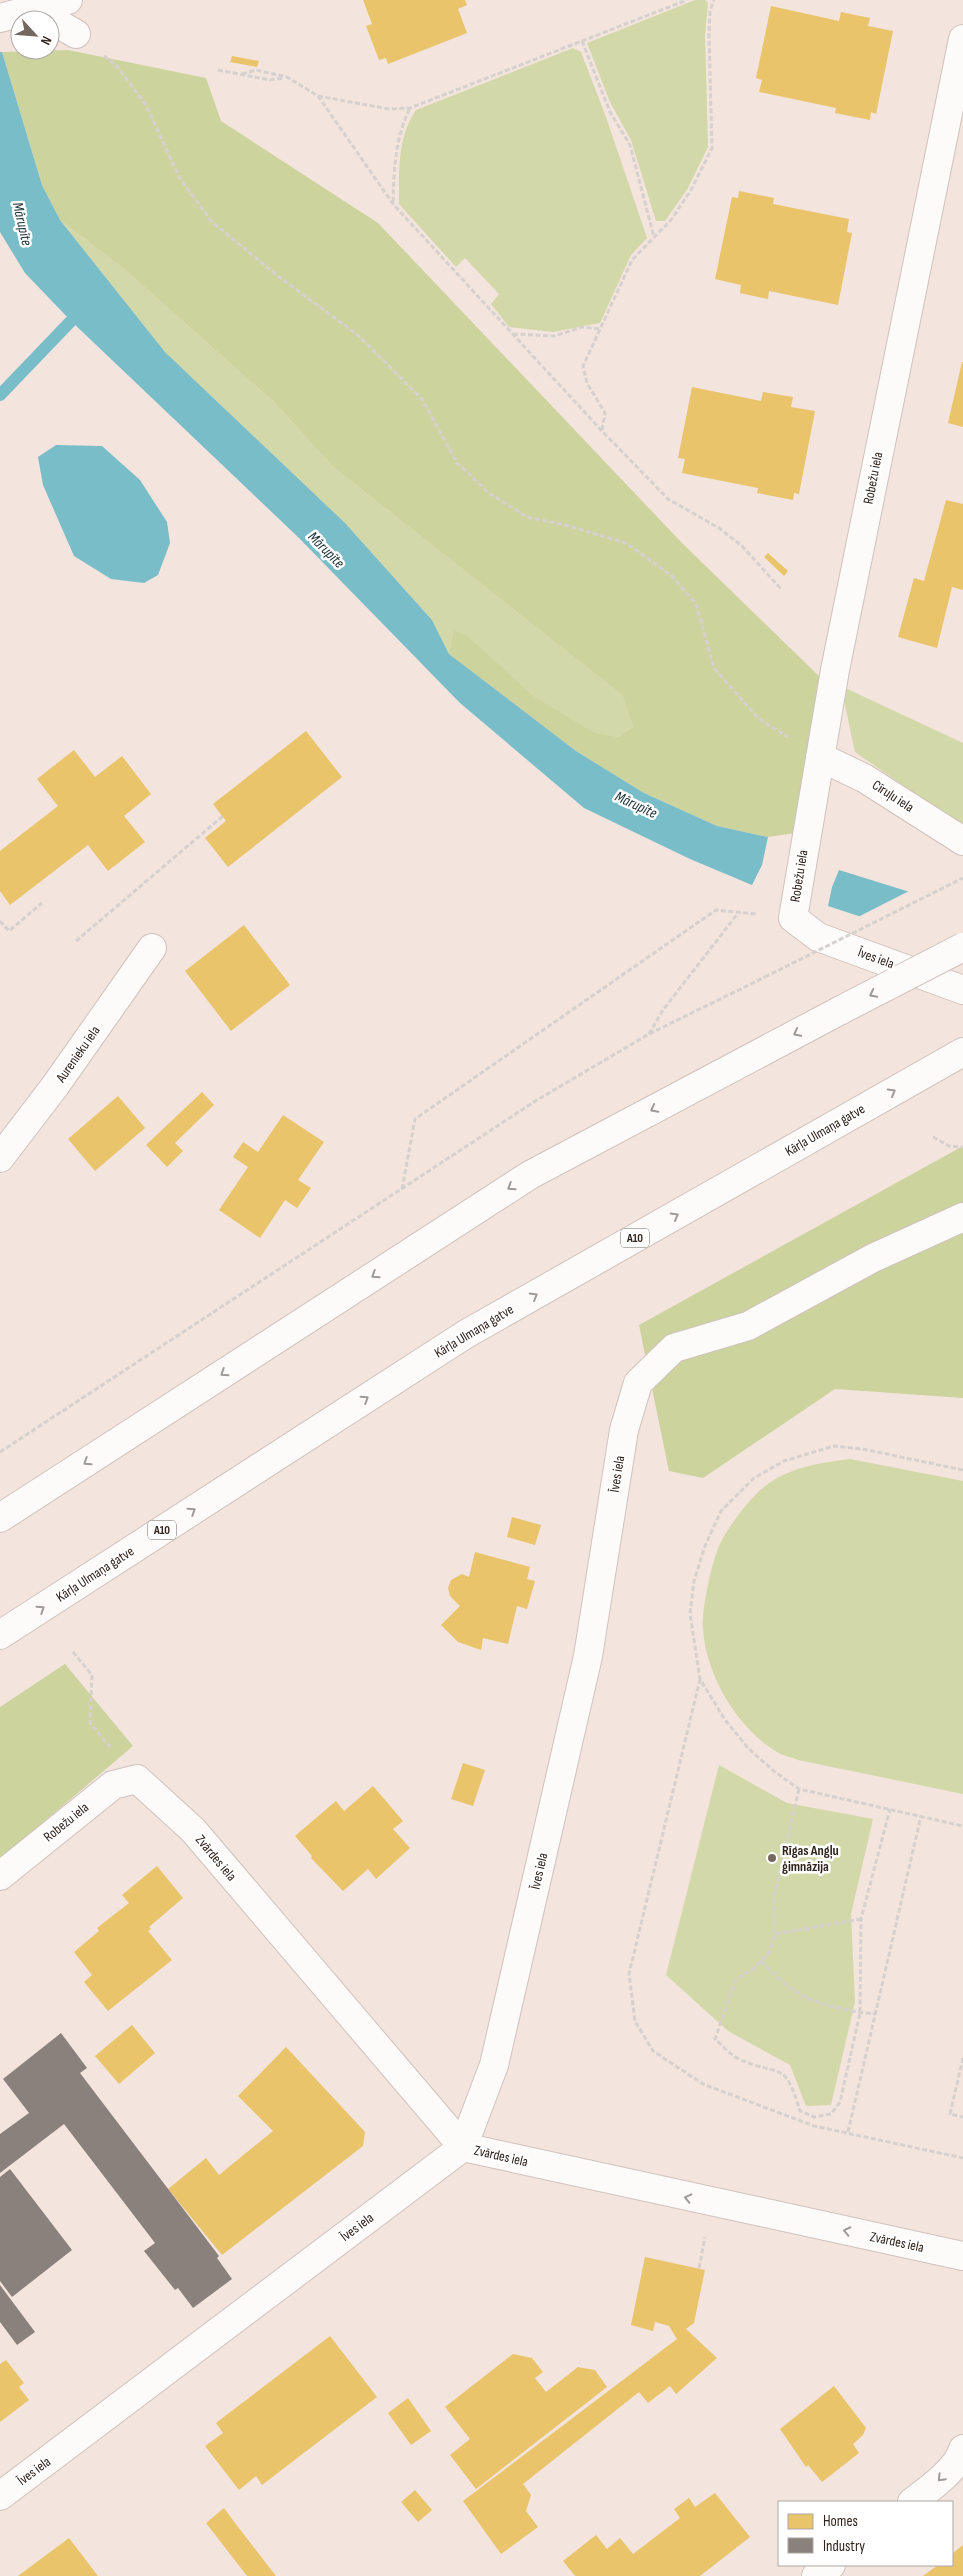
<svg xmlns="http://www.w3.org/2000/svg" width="963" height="2576" font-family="'Sofia Sans Condensed',sans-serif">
<rect width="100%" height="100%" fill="#f3e4dd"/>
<path fill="#d3d8a8" d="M695,0h10l3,3 -3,32 3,112 -20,41 -23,33h-9l-25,-81 -21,-38 -23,-59z
M573,48l8,4 25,65 41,121 -16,17 -31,68 -47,9 -44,-5 -18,-23 8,-10 -34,-36 -9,9 -57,-63c0,-31 -2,-67 17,-94z
M60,220l63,48 152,135 57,63 290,229 11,32 -14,10 -25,-3 -60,-38 -67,-59 -14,-7 -4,24 -17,-34 -87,-97 -180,-171z
M841,686l122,57v84l-108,-75z
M850,1459l113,22v313l-165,-34c-6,-3 -15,-4 -21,-8 -40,-24 -71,-77 -74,-123 -2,-18 9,-69 17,-85 7,-16 31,-47 44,-57 25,-20 56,-24 86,-28z
M719,1765l68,38 86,16 -22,95 4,88 -24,103 -25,1 -16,-41 -62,-34 -62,-56z"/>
<path fill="#ccd39d" d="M68,50l138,28 15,43 157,102 304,320 141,137 -28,153 -27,4 -51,-11 -73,-33 -68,-42 -127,-97 4,-24 14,6 67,60 60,37 25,4 14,-10 -11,-32 -290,-229 -57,-63 -152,-135 -63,-48 -18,-35 -40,-133z
M963,1146v252l-128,-9 -132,89 -34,-7 -30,-146z
M65,1664l68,82 -133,113v-152z"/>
<path fill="#79bdc9" d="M0,52h2l40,133 18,35 105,132 180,171 87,97 17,34 127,97 68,42 73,33 51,11 -6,28 -10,20 -62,-26 -106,-51 -124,-105 -162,-166 -227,-216 -46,-48 -25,-41z
M56,445l46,1 38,34 27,42 3,21 -12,32 -14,8 -33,-4 -37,-23 -31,-71 -5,-28z
M839,870l103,32 -1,41 -113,-37 4,-19z"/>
<path fill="#f3e4dd" d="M911,890l52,18v47l-107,-37z"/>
<path fill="#e9c46a" d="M363,0h102l2,5 -9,4 9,24 -79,31 -2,-6 -7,2 -13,-34 6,-2z
M771,6l68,15 2,-9 29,6 -2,8 25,5 -17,83 -5,-2 -1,8 -35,-7 1,-5 -77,-16 3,-12 -6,-2z
M232,56l27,5 -2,6 -27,-5z
M739,191l35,7 -1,6 76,15 -2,13 5,1 -14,72 -69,-14 -1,8 -28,-6 1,-8 -26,-6 17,-82 6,1z
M962,362h1v65l-15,-4z
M692,387l69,14 2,-9 30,5 -2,10 24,4 -16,83 -5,-1 -1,7 -36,-7 1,-5 -76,-15 3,-14 -7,-1z
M946,500l17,4v86l-11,-3 -15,61 -39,-11 16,-59 10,3z
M768,553l20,18 -4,5 -20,-19z
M306,731l36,46 -114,90 -23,-29 21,-17 -13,-17z
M74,750l21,27 27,-21 29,38 -27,22 21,26 -37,29 -20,-26 -78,60 -10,-14v-40l58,-45 -21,-27z
M244,925l46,60 -59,46 -46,-60z
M202,1092l12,13 -39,38 8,8 -16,16 -21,-22z
M118,1096l27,32 -50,43 -27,-32z
M283,1115l41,27 -26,38 13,8 -14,20 -12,-8 -25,38 -41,-28 29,-43 -15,-10 10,-15 15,10z
M512,1517l29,8 -6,20 -28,-8z
M475,1552l55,15 -3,12 8,2 -8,28 -10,-3 -9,38 -25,-6 -2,12 -23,-8 -17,-17 19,-19 -10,-10 -2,-8 3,-8 11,-6 7,3z
M463,1763l22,7 -12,36 -22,-7z
M373,1786l30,35 -10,8 17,19 -34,31 -8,-10 -25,22 -32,-33 1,-2 -17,-20 41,-35 8,10z
M157,1866l26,32 -34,29 2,2 -3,2 24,29 -64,51 -24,-29 8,-7 -18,-23 25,-21 -2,-3 32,-25 -7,-8z
M132,2025l23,28 -36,31 -24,-28z
M286,2047l79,85 -2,14 -141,109 -54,-66 38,-31 13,17 54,-44 -35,-35z
M645,2257l60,13 -11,53 -8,6 31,29 -41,36 -6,-8 -22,17 -9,-11 -116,92 8,11 -5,16 12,16 -37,27 -38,-53 214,-162 -8,-13 -14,-4 -2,9 -22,-6z
M330,2336l47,61 -115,88 -6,-9 -17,14 -34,-44 18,-13 -7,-10z
M513,2354l19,4 11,14 -8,6 11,14 32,-25 17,3 12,17 -131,102 -26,-34 20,-16 -25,-32z
M6,2360l18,23 -5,4 10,13 -29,22v-58z
M834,2386l32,42 -3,7 -10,9 6,9 -37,29 -14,-17 -2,2 -26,-38z
M408,2398l23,33 -20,14 -23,-32z
M415,2490l17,20 -14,12 -17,-20z
M715,2493l35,44 -50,39h-125l-12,-15 33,-26 11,14 13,-11 13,16 47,-36 -6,-9 15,-11 6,9z
M224,2508l11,15 41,53h-29l-41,-53z
M69,2538l29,38h-80z
M963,2545v31h-40l15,-11h14v-11z"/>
<path fill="#8a817c" d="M61,2033l26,35 -7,5 139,183 -2,2 15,21 -39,29 -15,-20 -3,2 -31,-39 11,-8 -91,-119 -64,49v-39l29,-21 -26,-34z
M10,2169l62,81 -60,47 -12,-16v-104z
M0,2285l35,47 -18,13 -17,-23z"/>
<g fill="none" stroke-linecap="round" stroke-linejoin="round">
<path stroke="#79bdc9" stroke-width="12" d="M0,395l71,-74 11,-14"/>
<defs>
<path id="minor" d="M35,10l41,24
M0,18l68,-18
M963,39l-128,631 -42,248 25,19 145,53
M820,757l44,21 99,63
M0,1158l55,-72 97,-138
M0,1876l113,-91 24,-6 56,51 270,317 500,109
M0,2496l463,-349 31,-82 94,-409 36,-226 14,-47 36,-35 74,-22 125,-68 90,-41
M912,2502c16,-12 46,-33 51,-53
M816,2576l15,-11"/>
<path id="highway" d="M0,1518l530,-343 311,-165
M0,1635l466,-301 497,-282"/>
</defs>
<use href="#minor" stroke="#cfc2bc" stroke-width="30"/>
<use href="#highway" stroke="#cfc2bc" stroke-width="30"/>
<path stroke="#d6d1cf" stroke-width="3" stroke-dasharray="5 2.5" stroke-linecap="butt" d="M582,41l28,71 20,33 24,92
M104,56l12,9 30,40 33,72 33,45 66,54 81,60 63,63 35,64 32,30 38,24 38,8 61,18 45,32 25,29 18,64 45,51 29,18
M218,70l52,10 14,-2
M242,74l14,-4 31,7 31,19 75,108 208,226 67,69 51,29 23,18 39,43
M318,96l71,13 21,-1 277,-108
M393,202c1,-33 2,-63 17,-94
M513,334l41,2 29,-9 17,2
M602,430l3,-17 -18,-30 -4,-17 49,-106 39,-40 20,-30 21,-42 -3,-114 1,-23 4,-11
M0,921l9,10 33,-28
M76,941l147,-125
M649,1034l14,-24 76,-98
M933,1137l16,9 14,1
M402,1189l13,-70 301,-209 41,4
M0,1452l537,-352 112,-66 116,-57
M963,1470l-100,-21 -29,-3 -50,15 -30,17 -33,33 -16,35 -11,35 -4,33 10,65 25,41 24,29 26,23 24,17 164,37
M73,1652l19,23 -2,48 20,24
M700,1679l-71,295 6,47 18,30 50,33 111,42 149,32
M799,1789l-25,109 1,36 -6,19 -17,17 -16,9 -21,60c7,6 15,16 24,20 42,19 45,-1 61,52l14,6 17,-3 9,-12 20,-89 1,-94 29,-110
M775,1934l86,-15
M761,1961c10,10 21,21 32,29 19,14 59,22 82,24
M963,2058l-13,56 13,3
M848,2132l73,-316
M699,2268l6,-31"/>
<use href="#minor" stroke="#fdfbfa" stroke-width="28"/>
<use href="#highway" stroke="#fdfbfa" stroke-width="28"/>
<defs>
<path id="highway-bridge" d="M841,1010l122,-63"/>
</defs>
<use href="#highway-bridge" stroke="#cfc2bc" stroke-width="30" stroke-linecap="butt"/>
<path stroke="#d6d1cf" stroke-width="3" stroke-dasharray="5 2.5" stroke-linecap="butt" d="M765,977l198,-99"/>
<use href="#highway-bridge" stroke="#fdfbfa" stroke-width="28"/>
</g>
<defs><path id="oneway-chevron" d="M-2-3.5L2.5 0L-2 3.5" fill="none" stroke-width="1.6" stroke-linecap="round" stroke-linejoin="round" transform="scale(1.25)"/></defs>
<g stroke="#a09a96">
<use href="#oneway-chevron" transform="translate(873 994) rotate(153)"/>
<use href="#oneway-chevron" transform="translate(797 1033) rotate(152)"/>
<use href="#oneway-chevron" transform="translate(892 1092) rotate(-30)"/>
<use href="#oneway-chevron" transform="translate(654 1109) rotate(152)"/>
<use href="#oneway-chevron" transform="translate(511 1187) rotate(147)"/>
<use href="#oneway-chevron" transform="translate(675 1216) rotate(-30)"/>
<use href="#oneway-chevron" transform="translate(375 1275) rotate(147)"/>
<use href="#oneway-chevron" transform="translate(534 1296) rotate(-30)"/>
<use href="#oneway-chevron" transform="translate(224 1373) rotate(147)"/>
<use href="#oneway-chevron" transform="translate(365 1399) rotate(-33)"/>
<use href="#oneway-chevron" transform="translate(87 1462) rotate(147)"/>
<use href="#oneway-chevron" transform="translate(192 1511) rotate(-33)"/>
<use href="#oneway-chevron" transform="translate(41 1609) rotate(-33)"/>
<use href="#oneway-chevron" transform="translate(688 2198) rotate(-167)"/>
<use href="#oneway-chevron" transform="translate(847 2231) rotate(-168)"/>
<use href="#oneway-chevron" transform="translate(941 2478) rotate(134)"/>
</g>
<circle fill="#746760" stroke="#fff" stroke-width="2" cx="772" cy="1858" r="5"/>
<g text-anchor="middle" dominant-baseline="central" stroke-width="5" stroke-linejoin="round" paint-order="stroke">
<g fill="#fff" stroke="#6d6560" stroke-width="1">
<rect x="621" y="1228.5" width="28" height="19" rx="4"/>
<rect x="148" y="1520.5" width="28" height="19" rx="4"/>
</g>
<g font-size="12" font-weight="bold" fill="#2f231c">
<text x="635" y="1238">A10</text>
<text x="162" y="1530">A10</text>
</g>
<g font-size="14" fill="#2f231c" stroke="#fff">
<text transform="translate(873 478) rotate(-79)">Robežu iela</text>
<text transform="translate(893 796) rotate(33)">Cīruļu iela</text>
<text transform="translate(799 876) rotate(-81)">Robežu iela</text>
<text transform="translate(876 958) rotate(20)">Īves iela</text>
<text transform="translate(78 1054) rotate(-55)">Aurenieku iela</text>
<text transform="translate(825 1130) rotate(-30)">Kārļa Ulmaņa gatve</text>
<text transform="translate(474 1331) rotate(-31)">Kārļa Ulmaņa gatve</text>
<text transform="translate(617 1474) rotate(-81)">Īves iela</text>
<text transform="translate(95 1574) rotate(-33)">Kārļa Ulmaņa gatve</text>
<text transform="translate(66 1822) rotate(-39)">Robežu iela</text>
<text transform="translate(216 1858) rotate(50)">Zvārdes iela</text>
<text transform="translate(539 1871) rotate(-77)">Īves iela</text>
<text transform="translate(501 2156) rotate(13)">Zvārdes iela</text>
<text transform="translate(357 2227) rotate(-37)">Īves iela</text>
<text transform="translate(897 2242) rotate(12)">Zvārdes iela</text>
<text transform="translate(34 2471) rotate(-37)">Īves iela</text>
</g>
<g font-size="14" font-weight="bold" fill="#2f231c" stroke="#fff" text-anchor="start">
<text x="782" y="1850">Rīgas Angļu<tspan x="782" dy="16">ģimnāzija</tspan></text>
</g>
<g font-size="15" font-style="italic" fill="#182f34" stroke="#fff">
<text transform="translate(22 224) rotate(77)">Mārupīte</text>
<text transform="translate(326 550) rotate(45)">Mārupīte</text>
<text transform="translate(636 805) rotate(25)">Mārupīte</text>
</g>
</g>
<rect x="778" y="2501" width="175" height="65" fill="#ffffff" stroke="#aca7a4"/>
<rect x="788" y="2514" width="25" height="15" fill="#e9c46a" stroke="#aca7a4"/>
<text x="823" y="2526" font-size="15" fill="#2f231c">Homes</text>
<rect x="788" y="2538" width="25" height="15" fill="#8a817c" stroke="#aca7a4"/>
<text x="823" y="2551" font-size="15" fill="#2f231c">Industry</text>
<g transform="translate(35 35) rotate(116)"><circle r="24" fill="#ffffff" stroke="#aca7a4"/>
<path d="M0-4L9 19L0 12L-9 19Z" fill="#746760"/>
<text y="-8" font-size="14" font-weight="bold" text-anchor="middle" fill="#2f231c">N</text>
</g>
</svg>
